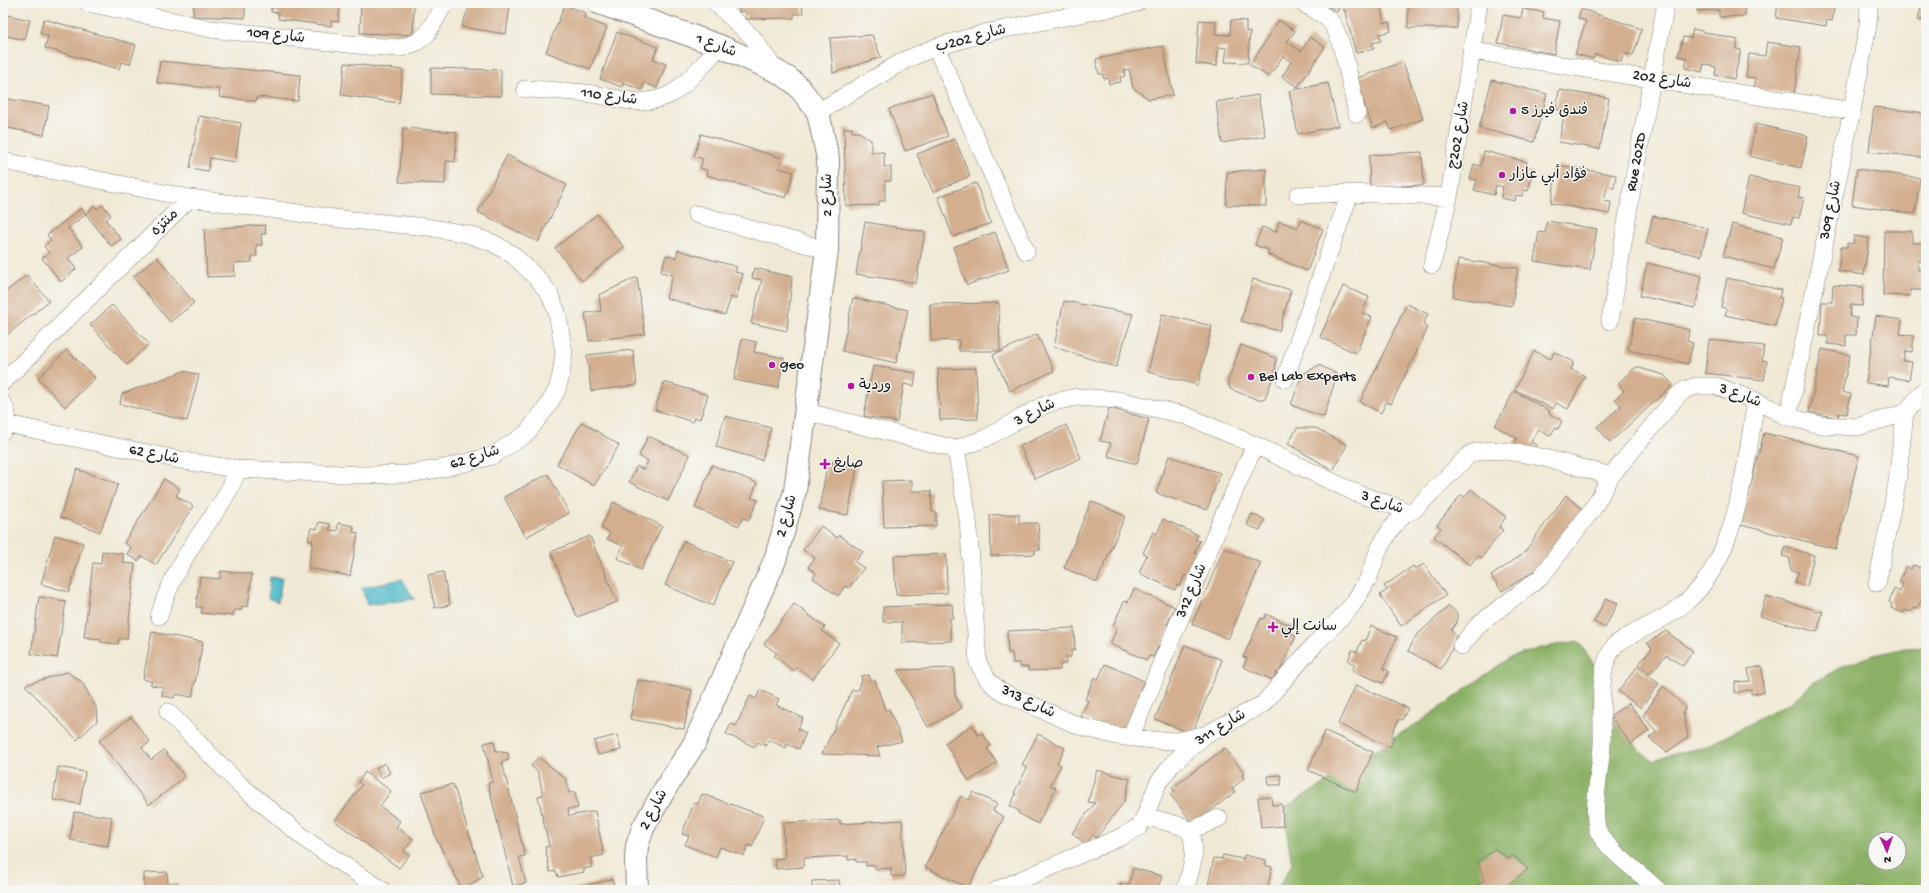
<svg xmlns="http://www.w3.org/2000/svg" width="1929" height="893" font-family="'Gochi Hand','Playpen Sans Arabic',sans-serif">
<rect width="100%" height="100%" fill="#f6f6f2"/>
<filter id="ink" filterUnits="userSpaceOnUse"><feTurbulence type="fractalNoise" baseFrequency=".025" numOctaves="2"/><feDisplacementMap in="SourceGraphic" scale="8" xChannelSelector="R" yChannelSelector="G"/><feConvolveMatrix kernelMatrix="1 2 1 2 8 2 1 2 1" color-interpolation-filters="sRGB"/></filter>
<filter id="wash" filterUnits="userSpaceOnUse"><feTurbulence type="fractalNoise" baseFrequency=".012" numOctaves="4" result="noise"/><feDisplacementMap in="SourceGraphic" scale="16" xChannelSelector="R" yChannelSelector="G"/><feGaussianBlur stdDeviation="0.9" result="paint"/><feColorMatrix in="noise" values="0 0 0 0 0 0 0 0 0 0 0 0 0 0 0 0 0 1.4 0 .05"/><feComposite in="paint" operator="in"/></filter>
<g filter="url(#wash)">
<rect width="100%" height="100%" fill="#f0e9d5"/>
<path fill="#8ab065" stroke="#536640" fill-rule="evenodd" d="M1578,641l18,26 4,32 20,23 18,26 14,13 19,-7 32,-6 87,-45 23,-20 32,-18 29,-10 32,-7 20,-1v243h-278l-11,-7 -41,2 -4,5h-315l15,-26 -4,-23 -2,-34 58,-35 50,-35 26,-15 89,-64 32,-10zM1875,839h24v24h-24z"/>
<path fill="#4ebac9" stroke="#356b72" d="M270,577l12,1 -4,24 -10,-4z
M402,579l12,20 -47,6 -5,-17z"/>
<g id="blocks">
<path fill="#d3ae8f" d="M194,3h51v15l-52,-2z
M272,3h65v3h3l-2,16 -7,-1v5l-53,-7 1,-6 -8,-1z
M361,3h53l-1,32 -53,-2z
M471,3h17l22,3 -4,28 -45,-7z
M739,3h63l1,11h-9v4l-48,1v-8l-7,1z
M1322,3h20l-5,9z
M1350,3h8v2l11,-2 1,3 10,-2 4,19 5,-1 2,9 -12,3 2,7 -9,2 2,6 -18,4 -11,-41 1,-2 -2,1 -2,-6z
M1408,3h49v25h-49z
M1697,3h47l1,13 -26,1v-7l-22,1z
M1778,3h57l-3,18 -5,-1 -1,6 -50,-8z
M1922,3h4v18l-8,-1z
M565,5l21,8 -2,5 23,9 -17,42 -44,-17z
M1523,9l21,3 -1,6 17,3 -6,33 -56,-11 5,-28 18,3z
M1581,9l61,20 -9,27 -9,-3 -3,9 -26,-8 -2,5 -18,-5 11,-33 -8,-3z
M3,14l27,6 -5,20 -22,-5z
M44,19l92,26 -6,19 -9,-2 -2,7 -74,-21 3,-12 -8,-3z
M1199,20l17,1 -1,13 15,1 1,-15 15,1v10l4,1 -2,31 -23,-1 2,-14 -9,-1 -1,19 -21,-2z
M1279,20l16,11 -8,11 14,9 9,-14 15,10 -27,40 -16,-10 9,-15 -8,-6 -14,21 -19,-12z
M1693,29l45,11 -2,9 5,1 -7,29 -19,-4 1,-8 -12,-3 -2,8 -17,-4 2,-10 -9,-2 5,-19 8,1z
M617,32l41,15 -5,12 13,5 -9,24 -13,-5 -2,7 -19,-7 -1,4 -22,-8z
M872,35l9,22 -48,16 -3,-35z
M1767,42l34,5 -7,47 -40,-6 2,-10 -10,-1 3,-23 16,2z
M1163,46l10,49 -24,4 -16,-11 -4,-19 -5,1 1,6 -5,1 1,5 -12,2 -1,-6 -4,1 -1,-5h-4l-3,-15z
M160,61l140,14 -2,26 -41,-4 -1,4 -37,-4 1,-8 -63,-6z
M1403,62l20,57 -32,11 -3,-8 -15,6 -18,-49z
M345,63l58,7 -4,33 -58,-8z
M431,68l70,2v26l-70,-2z
M1492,80l55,14 -13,48 -55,-14z
M1328,83l10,43 -40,8 -9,-43z
M1559,90l50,8 -9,51 -41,-7 6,-31 -9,-2z
M932,93l16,43 -43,15 -16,-42z
M1258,95l7,41 -43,7 -6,-41z
M3,98l46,8 -5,29 -41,-8z
M1874,107l52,6v45l-57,-7z
M199,116l42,7 -6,39 -25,-4 -2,13 -18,-3z
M1756,124l52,12 -7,32 -52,-12z
M403,128l54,4 -2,30 -9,-1 -1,23 -46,-2z
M844,128h8v4h7l12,8v12h13v15h7v14h-6v20h-6v4l-33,1z
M701,134l81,24 -3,10 15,4 -8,26 -80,-23 1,-5 -7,-2 3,-9 -9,-3z
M955,139l15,37 -37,16 -16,-38z
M1484,151l43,11 -2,8 8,2 -5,19 -4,-1 -2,6 -6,-1 -1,6 -14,-3 2,-11 -7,-2 -2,10 -20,-5 3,-10 -7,-1 4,-15 7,2z
M1422,152l2,33 -54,2 -1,-32z
M507,155l60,30 -29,57 -60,-30z
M1558,165l58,10 -2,13 -7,-1 -3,14 7,1 -2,12 -58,-11z
M1266,169v37l-40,-1 1,-33z
M1857,169l63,9 -5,36 -63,-9z
M1749,177l51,11 -2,9 6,1 -5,20 -6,-1 -2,7 -50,-11z
M976,183l15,40 -38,14 -15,-40z
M103,205l8,10 -5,5 15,19 -10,7 -25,-32 -18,14 15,19 -15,11 8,11 -15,13 -19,-24 7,-5 -5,-7 7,-6 -4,-5 34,-27 5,6 9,-8 2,3z
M597,214l27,33 -42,34 -27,-33z
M1653,216l55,12 -7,28 -55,-12z
M1301,220l22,9 -16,42 -40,-17 2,-4 -14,-5 7,-18 14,5 3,-11 19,7z
M1547,221l50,8 -7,41 -56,-9 5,-29 6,1z
M865,222l60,10 -9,51 -60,-9z
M1732,224l51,13 -9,32 -51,-13z
M265,225l1,9h-5l1,11h-6l1,11h-5v6l-18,1 1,13 -28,1 -3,-48z
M1884,231h28v12h14l-1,18h-7v9h7v20h-15v6l-27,-1z
M995,232l14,38 -42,15 -14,-38z
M1854,236l15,2 -5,37 -26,-4 3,-24h6v-4l6,1z
M678,250l59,17 -2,5 8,2 -7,25 -5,-2 -6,18 -59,-17 7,-23 -12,-3 5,-17 10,3z
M157,257l37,46 -24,19 -37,-45z
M1458,259l60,9 -6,38 -59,-9z
M1647,263l55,13 -7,32 -55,-12z
M754,268l38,9 -5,54 -36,-8 11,-43 -10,-2z
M27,275l22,26 -41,33 -5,-7v-33z
M637,277l8,57 -56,7 -4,-28 16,-2 -2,-16z
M1727,278l54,12 -2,8h3l-7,28 -50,-11 2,-6 -6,-2z
M1253,279l38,11 -12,41 -38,-10z
M1833,285l30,2 -1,19 -11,-1 -1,12 7,1 -1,17h-10v11l-18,-2v-8h-8l2,-34h10z
M1343,286l26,11 -7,16 10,4 -16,36 -36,-16z
M853,298l55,12 -12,53 -54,-12z
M1064,301l69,13 -17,53 -62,-20z
M999,303l1,48h-41v-11l-28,1 -1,-37z
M1407,304l21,10 -5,11 5,3 -37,76 -5,-2 -5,11 -21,-11z
M112,305l37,39 -22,21 -37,-40z
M1162,314l50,12 -14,59 -50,-13z
M1876,316l26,4 -2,14 14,2 -2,16 -7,-1 -2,10 9,1 -3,18 -20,-3 -1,9 -22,-3z
M1635,318l55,12 -3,11 6,2 -5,21 -60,-14z
M1037,334l17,37 -44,20 -17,-36z
M742,339l14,3 -2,10 30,6 -6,30 -44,-8z
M1709,340l55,6 -2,14 5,1 -3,19 -59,-7z
M1241,345l35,13 -1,14 -10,26 -6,2 -29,-11 -2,-8z
M1822,349l28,6 -8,37 9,2 -4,20 -8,-1 -1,5 -29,-6z
M67,350l28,28 -30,29 -27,-29z
M633,350l4,35 -46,6 -4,-36z
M1534,351l17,8 3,-7 20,10 -3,7 14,7 -17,33 -12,-6 -3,6 -38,-19z
M1319,365l18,9 -13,43 -33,-12 11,-30z
M873,366l43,7 -2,13 -10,-2 -7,38 -33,-6z
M1636,367l28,8 9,10 -63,57 -13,-15 24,-21 -6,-7 9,-8 -6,-8z
M976,368l2,51 -38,1 -2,-51z
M184,371l15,4 -12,46 -67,-17 2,-10z
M664,382l44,13 -8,24 -6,-2 -1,5 -38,-12z
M1514,391l36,20 -1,3 13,7 -4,8 -3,-1 -5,8 -12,-6 -7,12 5,3 -5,9 -18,-10 4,-6 -22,-12z
M1109,408l40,11 -12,45 -29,-8 3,-13 -11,-2z
M725,416l46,12 -9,32 -46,-13z
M582,422l37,23 -25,41 -37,-22z
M1066,425l15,33 -46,21 -15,-33z
M1297,428h19l31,17 -14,25 -45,-26z
M1764,433l95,23 -23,93 -95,-24z
M648,436l42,19 -22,46 -39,-19 8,-16 7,4 4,-9 -9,-5z
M1169,456l51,17 -13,37 -51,-17z
M828,461l29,6 -9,48 -29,-5z
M712,465l45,18 -6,15 7,2 -9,20 -6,-2 -4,8 -44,-18z
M77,469l41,15 -18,48 -40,-15z
M548,474l21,39 -43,24 -22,-40z
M164,479l16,10 -4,7 17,10 -37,59 -14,-9 -4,5 -11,-7 4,-6 -7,-5z
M912,480v11h19l1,21h4v14l-52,1 -2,-46z
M1471,489l35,28 -7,10 4,3 -22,28 -3,-3 -8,10 -36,-28 7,-9 -4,-3 24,-30 4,2z
M1566,495l16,14 -44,60 -36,22 -11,-15 32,-22z
M1091,501l34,15 -28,66 -33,-14z
M613,502l49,24 -21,44 -24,-12 6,-12 -16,-7 3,-6 -9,-5z
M1019,514v9h19l2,27h-5v4l-44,2 -1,-41z
M1252,514l13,6 -5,10 -13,-5z
M1163,519l35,16 -3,5 5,1 -6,12 4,2 -10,22 -3,-2 -5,11 -3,-1 -2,5 -36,-17 8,-18 -4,-2 10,-21 4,2z
M319,522l11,2 -1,6 8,1 1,-8 16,3 -1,6 5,1 -8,43 -42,-8 5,-27 -5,-1 3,-12 6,1z
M821,526l16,12 2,-3 24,17 -8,10 9,6 -15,20 -4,-2 -7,10 -25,-18 3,-5 -8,-6 7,-9 -12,-8z
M55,535l28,8 -14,49 -28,-8z
M590,536l27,66 -40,15 -26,-65z
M684,541l48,21 -19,44 -48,-21z
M1785,547l29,8 -7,31 -12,-3 3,-11 -6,-1 -3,-8 1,-5 -8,-2z
M1224,548l37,15 -33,76 -36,-15z
M102,551l21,3v9l12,1 -8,75h-8l-1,5 -18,-2 1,-3 -17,-2 9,-74 8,1z
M946,554l1,39 -51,2 -2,-39z
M1424,564l22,31 -45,31 -21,-31 7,-5 -3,-4 29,-20 2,3z
M1913,565l13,5v33l-5,-2 -4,8 -4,-1 -2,4 -6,-2 -2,3 -12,-5 1,-4 -3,-2 5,-13 6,3 3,-8 -4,-2 7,-16 5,3z
M221,571l31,3 -4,33 -6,-1v4h-8l-1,6 -32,-3 1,-6h-6l4,-30 20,2z
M443,572l7,33 -15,3 -7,-33z
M1134,589l41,18 -8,17 4,1 -10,22 -3,-1 -5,11 -4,-1 -2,4 -37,-16 7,-16 -4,-2 11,-25 4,1z
M1766,596l57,16 -6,20 -57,-16z
M39,597l27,4 -9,57 -26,-4z
M1606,598l12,5 -13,25 -11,-6z
M794,604l31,23 -3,4 17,12 -26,36 -16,-12 -3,4 -20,-15 3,-3 -13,-9z
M952,604l1,14h-3l1,23 -49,2v-21h-19v-15z
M1449,606l8,7v9l-6,8 5,6 -5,15 -10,18 -33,-18 8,-15z
M1266,614l28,13 -3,6 5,3 -17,37 -2,-1 -4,8 -30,-13 4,-9 -4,-1 18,-39 3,1z
M1371,626l26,11 -14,32 6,2 -6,12 -31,-12 3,-7 -7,-3 4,-11 5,2 5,-12 3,1z
M1074,628l1,22 -4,1v6h-6l1,7h-6v6l-32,1v-4h-8v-4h-7l-1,-10h-4l-1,-22z
M1666,631l27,20 -10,15 -17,-11 -16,19 -12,-9 14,-17 -5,-5z
M152,632l51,10 -11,55 -17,-3 -1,4 -12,-2 1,-9 -12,-2v-4l-8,-2z
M1185,645l37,15 -30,74 -37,-15z
M1105,664l39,17 -7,17 4,2 -17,30 -5,4 -38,-17 7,-16 -3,-2 9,-21 4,2z
M1762,666l1,26 -12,2v-5l-16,4v-11l15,-1 -2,-12z
M1637,667l22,17 -18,24 -23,-17z
M954,668l1,27 7,13 -34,19 -31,-57z
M67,672l15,10 14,25 1,14 -20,19 -52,-55z
M869,675l1,6 5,-1 10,30 4,-1 13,32 -25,6 3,9 -58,-2 30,-64h7v-7h3l-1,-7z
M638,680l54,10 -8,39 -54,-10z
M1356,685l52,23 -6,12 -3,-1 -8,17 3,2 -4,9 -52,-23z
M1663,686l22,21 -2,5 5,25 -21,15 -18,-14 8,-6 -14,-16z
M760,690l19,9 -3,6 27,13 -5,11 8,4 -7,16 -12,-5 -1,4 -17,-8 -3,6 -8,-4 -3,5 -29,-13 5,-10 5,2 14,-30 6,3z
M1629,703l20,28 -18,13 -21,-28z
M131,717l19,25 -8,6 9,12 13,-10 21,27 -36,28 -50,-64z
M972,725l6,10 4,-2 9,13 -4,2 10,15 -28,18 -24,-38z
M1325,731l48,21 -17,40 -48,-22z
M1038,734l27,14 -8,15 4,2 -11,20 6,3 -18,36 -20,-11 1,-2 -9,-5 6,-12 -2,-1 13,-25 -5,-3z
M617,735l4,15 -23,5 -4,-14z
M494,741l2,10 12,2 1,7 -7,2 23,94 -6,1 7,26 -13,3 -25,-103 5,-1 -9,-39z
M1225,748l19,25 -2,2 2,4 -12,9 3,4 -42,32 -23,-30 5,-3 -3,-3z
M538,757l28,22 3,14 6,-1 3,16 -10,1 1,7 26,-5 9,44 -14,3 2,9 -8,2v3l-26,5 -2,-6 -6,1 -5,-25 4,-1 -11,-50 5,-1 -5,-23 -7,-6z
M385,763l5,10 -9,5 -5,-10z
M58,767l27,5 -5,32 -27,-4z
M1097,770l33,9 -6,23 -28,36 -3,-3 -7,9 -14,-11 23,-30 -7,-1z
M365,772l26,19 -11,15 20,15 -4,6 17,12 -9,12 5,4 -10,13 -64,-47 27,-36 -4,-3z
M1281,775v10h-13l-1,-9z
M453,784l30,93 -21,12 -26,-51 -15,-46z
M973,792l24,12 -4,7 11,6 -36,71 -43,-21 36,-71 8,4z
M702,794l62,22 -12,31 -4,-2 -4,11 -24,-9 -4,10 -31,-12 4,-9 -7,-2 12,-31 4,1z
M1258,797h13l1,8 10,-1 1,22 -22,2z
M74,812l38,5 -4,29 -38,-6z
M840,820v4l62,-4 3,56h-14v-8l-16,1v-4l-9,1v-4h-10v-3l-8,1v-4l-44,2v9l-28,2 -1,-10 10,-1 -2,-35z
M1495,849l14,10 4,-3 15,13 -27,21h-22l-2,-5 7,-4 -6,-20z
M1223,855l20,4 1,-4 22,5 -1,5 7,2 -5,23h-60l7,-32 8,1z
M3,863l5,1 -4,24h-1z
M1133,868l29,8 -4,12 5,2h-44l2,-7 8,2z
M167,872l1,12h10v6h-34v-17z
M612,879l3,11h-44v-1z
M839,880l1,7 16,-1v4h-44v-9z"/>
</g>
</g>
<g filter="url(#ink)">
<use href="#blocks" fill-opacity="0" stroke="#868278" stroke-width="1"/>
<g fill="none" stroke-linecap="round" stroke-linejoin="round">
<defs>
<path id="street" d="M88,3l123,26 156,17 34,2 16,-6 10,-8 18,-31
M716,3l36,34 24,34
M1303,3c8,5 19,10 26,17 14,13 23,73 28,94
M936,47l90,204
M1473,51l379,60
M525,89c22,1 45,2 67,5 29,4 48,14 77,1 16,-8 38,-35 51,-49
M818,112l87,-52 31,-13 53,-15 148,-29
M3,161l187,37 151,21 86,8 40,7 26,9 20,12 24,23 12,15 8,19 7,40 -3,23 -4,15 -10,17 -21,27 -34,22 -48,12 -36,6 -48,1 -122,-6 -48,-7 -183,-38
M1298,195l52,-2 99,4
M696,214l131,36
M1432,265l17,-68 30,-194
M1610,321l23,-138 33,-180
M1285,379l65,-186
M3,382l187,-184
M3,404c6,9 5,18 0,27
M807,412l149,37 30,-11 56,-32 12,-4 23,-5 41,3 66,15 71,30 101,48 44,15 4,6
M1788,417l64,-306 16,-86 1,-22
M956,449l12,70 10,144 10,17 12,11 79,35 38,10 36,4 25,1 25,-6
M1404,514l10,-4 56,-56c31,-13 106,13 141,22l67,-81 7,-5 11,-4h20l40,15 32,16 33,8 36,2 48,-14 21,-25
M1877,583l20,-100 8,-70
M159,616c8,-27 20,-51 36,-75 16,-23 34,-45 43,-72
M1461,646l18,-22 62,-47 53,-70 17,-31
M168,712l71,72 70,58 73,48
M1130,738l94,-224 31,-69
M1145,816l36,10 9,5
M1190,831l29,-13
M997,890l124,-53 18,-10 6,-11 13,-33 15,-20 32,-28 58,-31 52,-60 20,-20 18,-20 15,-25 11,-30 11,-19 14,-16
M1185,890c6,-20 13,-39 5,-59
M1658,890c-16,-16 -49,-38 -59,-57 -9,-17 2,-67 3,-88 1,-26 -3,-54 3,-79 2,-8 6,-16 11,-22 22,-15 48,-23 68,-40 54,-44 61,-139 72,-203"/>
<path id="secondary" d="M599,3l121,43 56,25 12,7 10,8 20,26 10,47 -1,91 -32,241 -20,69 -81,184 -29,45 -22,39 -6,18 -1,12 1,32"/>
</defs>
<use href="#street" stroke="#868278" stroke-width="18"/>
<use href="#secondary" stroke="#868278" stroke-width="24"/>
<use href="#street" stroke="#fff" stroke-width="17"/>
<use href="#secondary" stroke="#fff" stroke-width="22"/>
</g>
</g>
<g fill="#b5179e" stroke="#f6f6f2" stroke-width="1.5">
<circle cx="1513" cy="111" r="4"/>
<circle cx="1502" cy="175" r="4"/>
<circle cx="772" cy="365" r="4"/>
<circle cx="1251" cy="377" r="4"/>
<circle cx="851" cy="386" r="4"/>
<path d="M823 458h4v4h4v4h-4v4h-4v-4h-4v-4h4z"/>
<path d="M1271 621h4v4h4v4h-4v4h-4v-4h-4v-4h4z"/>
</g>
<g text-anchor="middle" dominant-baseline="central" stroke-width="3" stroke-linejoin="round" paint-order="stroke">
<g font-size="15" fill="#1c1c1c" stroke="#f6f6f2">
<text transform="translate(276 36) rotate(6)">شارع 109</text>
<text transform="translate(971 39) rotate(-15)">شارع 202ب</text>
<text transform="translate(716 46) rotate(21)">شارع 1</text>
<text transform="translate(1662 80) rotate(9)">شارع 202</text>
<text transform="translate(609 97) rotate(8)">شارع 110</text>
<text transform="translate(1459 135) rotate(-80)">شارع 202ج</text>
<text transform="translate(1637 162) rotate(-80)">Rue 202D</text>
<text transform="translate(828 195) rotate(-90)">شارع 2</text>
<text transform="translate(1831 210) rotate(-78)">شارع 309</text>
<text transform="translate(165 223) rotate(-44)">منتزه</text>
<text transform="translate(1740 396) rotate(21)">شارع 3</text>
<text transform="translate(1035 413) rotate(-26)">شارع 3</text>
<text transform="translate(154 455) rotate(12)">شارع 62</text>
<text transform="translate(475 458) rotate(-17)">شارع 62</text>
<text transform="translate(1382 503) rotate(20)">شارع 3</text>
<text transform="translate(787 516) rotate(-74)">شارع 2</text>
<text transform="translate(1192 591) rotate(-67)">شارع 312</text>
<text transform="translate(1028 702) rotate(26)">شارع 313</text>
<text transform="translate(1221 728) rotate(-31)">شارع 311</text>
<text transform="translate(654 810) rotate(-62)">شارع 2</text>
</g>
<g font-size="15" fill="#1c1c1c" stroke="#f6f6f2" text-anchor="start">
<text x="1521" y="111">فندق فيرز 5</text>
<text x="1510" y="175">فؤاد أبي عازار</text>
<text x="780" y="365">geo</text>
<text x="1259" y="377">Bel Lab Experts</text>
<text x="859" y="386">وردية</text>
<text x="833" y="464">صايغ</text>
<text x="1281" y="627">سانت إلي</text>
</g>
</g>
<rect width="1929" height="893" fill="none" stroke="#f6f6f2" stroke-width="16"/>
<g transform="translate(1887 851) rotate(177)"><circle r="19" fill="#f6f6f2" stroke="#9f9f9c"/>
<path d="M0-3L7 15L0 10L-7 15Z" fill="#b5179e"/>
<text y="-6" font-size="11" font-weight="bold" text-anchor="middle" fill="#1c1c1c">N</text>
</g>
</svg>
